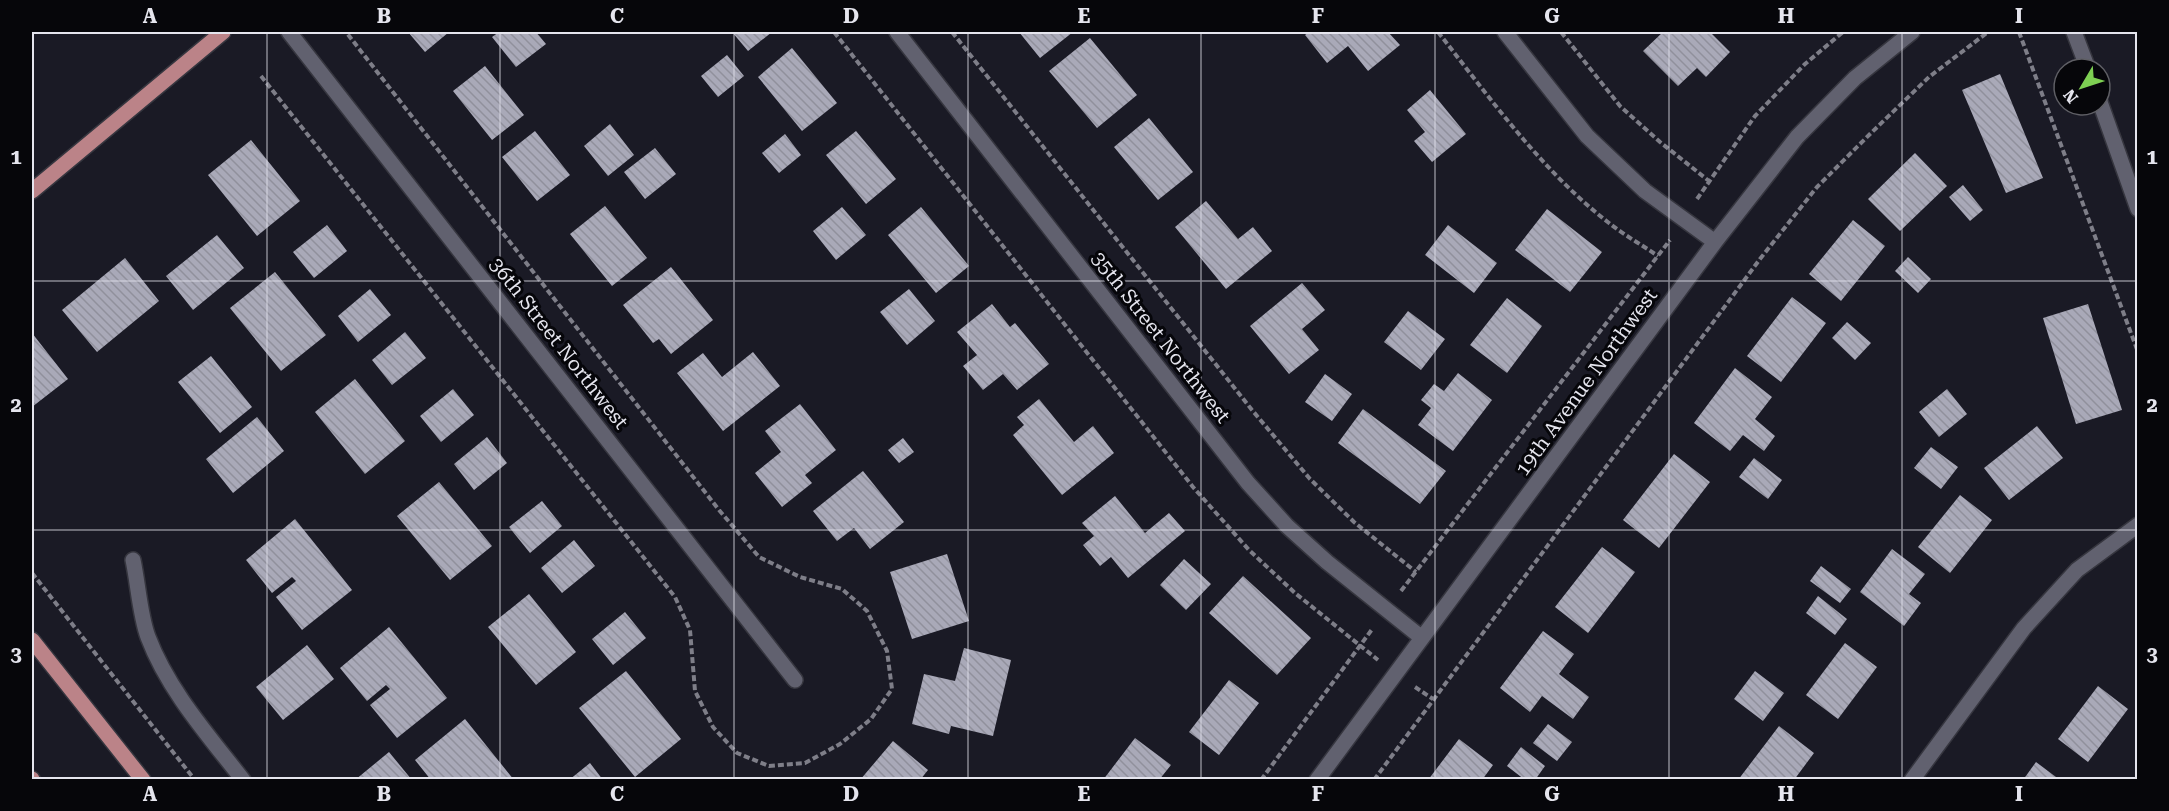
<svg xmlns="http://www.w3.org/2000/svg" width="2169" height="811" font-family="'Roboto Serif',serif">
<defs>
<pattern id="building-back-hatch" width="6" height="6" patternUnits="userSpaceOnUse" patternTransform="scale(1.5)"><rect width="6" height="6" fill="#a9a9b8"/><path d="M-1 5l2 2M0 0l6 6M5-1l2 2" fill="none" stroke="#90909c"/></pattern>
</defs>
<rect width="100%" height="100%" fill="#1a1a25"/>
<path fill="url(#building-back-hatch)" d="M408,32h41l-24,20z
M499,32h37l10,12 -30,23 -24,-30z
M732,32h40l-24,19z
M1019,32h54l-33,26z
M1309,32h79l12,13 -32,26 -20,-25 -21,17 -22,-28z
M1663,32h47l20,20 -24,25 -9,-9 -19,18 -35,-35z
M1090,38l47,57 -40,33 -48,-57z
M792,48l45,55 -35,28 -44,-54z
M727,55l17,21 -26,21 -17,-21z
M485,66l39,49 -32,25 -39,-49z
M2000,74l43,104 -37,15 -44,-103z
M1430,90l36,44 -34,28 -18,-21 11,-9 -18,-22z
M1149,118l44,54 -35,28 -44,-53z
M610,124l24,31 -26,21 -24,-30z
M535,131l35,44 -33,26 -35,-44z
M856,131l40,48 -30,25 -40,-49z
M785,134l16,21 -22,18 -17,-20z
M251,140l49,61 -43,35 -49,-61z
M655,148l21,26 -31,25 -21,-27z
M1915,153l32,33 -47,45 -32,-32z
M1963,185l20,25 -13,11 -21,-24z
M1206,201l32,38 15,-12 19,24 -46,38 -51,-62z
M605,206l42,52 -35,28 -42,-52z
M842,207l24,28 -30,25 -23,-29z
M921,207l48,59 -33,27 -48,-58z
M1547,209l55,43 -32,40 -55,-42z
M1853,220l32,26 -44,55 -32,-27z
M327,225l20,26 -33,27 -21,-26z
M1448,225l49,38 -23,30 -49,-38z
M217,235l27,33 -51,42 -27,-34z
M1908,257l23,22 -13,14 -23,-22z
M125,258l34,43 -62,51 -35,-42z
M671,267l42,53 -42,34 -12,-15 -6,4 -30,-38z
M275,272l51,63 -45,36 -51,-63z
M1302,283l23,27 -23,19 17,21 -30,24 -39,-48z
M370,289l21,26 -33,27 -20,-26z
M909,289l26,32 -28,24 -27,-33z
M1792,297l34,26 -45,59 -34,-26z
M1507,298l35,28 -35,47 -37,-28z
M992,304l18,23 5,-4 34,41 -32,26 -14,-16 -20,16 -20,-24 14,-11 -20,-23z
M2088,304l34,106 -46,14 -33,-106z
M1408,311l37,28 -24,31 -37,-28z
M1847,322l24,21 -16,17 -23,-22z
M405,332l21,26 -34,27 -20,-25z
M32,333l36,46 -36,28z
M753,352l27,34 -57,45 -46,-58 26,-20 19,24z
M211,356l41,51 -32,26 -42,-51z
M1735,368l37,29 -17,22 20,17 -11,15 -21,-16 -13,16 -36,-28z
M1458,373l34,27 -39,51 -35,-26 13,-17 -10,-8 13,-16 10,7z
M1325,374l27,20 -20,27 -27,-19z
M355,379l50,62 -40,33 -50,-62z
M453,389l21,26 -33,27 -21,-26z
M1947,389l20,25 -28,23 -20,-25z
M1039,399l35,43 19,-16 21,27 -52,42 -49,-60 11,-10 -7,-8z
M800,404l36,46 -31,25 7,8 -30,24 -27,-34 26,-21 -16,-21z
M1363,409l83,62 -26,33 -82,-61z
M257,417l27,34 -51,42 -27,-34z
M2037,426l26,32 -54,42 -25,-32z
M487,437l20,26 -33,27 -20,-26z
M903,438l11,14 -15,11 -11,-13z
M1931,447l27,20 -17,22 -27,-21z
M1674,454l36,28 -51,66 -36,-28z
M1754,458l28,22 -14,19 -29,-22z
M863,471l41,51 -34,27 -16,-21 -17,13 -24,-30z
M439,482l53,64 -42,34 -53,-64z
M1960,495l32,25 -42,53 -32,-26z
M1115,496l30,37 24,-20 16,18 -57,47 -17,-21 -11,9 -17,-21 11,-9 -12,-13z
M542,501l20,25 -32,27 -21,-26z
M295,519l57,71 -50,40 -26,-33 20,-16 -4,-4 -20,16 -26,-33z
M574,540l21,26 -33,27 -21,-25z
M1602,547l33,25 -47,61 -33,-26z
M1892,549l33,25 -16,20 12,9 -17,23 -44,-34z
M947,554l22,67 -57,18 -22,-67z
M1184,559l27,25 -25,26 -26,-25z
M1821,566l30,23 -11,14 -30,-22z
M1243,576l68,62 -34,37 -68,-62z
M529,594l47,58 -40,33 -48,-58z
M1818,596l29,23 -12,16 -29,-22z
M625,612l21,26 -33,27 -21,-26z
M389,627l58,71 -50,40 -27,-33 20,-16 -4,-4 -19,16 -27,-33z
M1543,631l31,23 -15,20 30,23 -16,22 -31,-23 -12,16 -30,-24z
M1845,643l32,24 -39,52 -32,-24z
M307,645l27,34 -51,41 -27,-33z
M964,648l47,12 -18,76 -42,-10 -2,8 -37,-10 12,-50 31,7z
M626,671l55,68 -46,38 -56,-69z
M1755,671l29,22 -21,28 -29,-22z
M1229,680l30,23 -40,52 -30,-23z
M2098,686l30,23 -40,53 -30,-23z
M465,719l49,61h-50l-3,-3 -3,3h-27l-16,-20z
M1548,724l24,18 -15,19 -24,-18z
M1779,726l35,27 -20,27h-56z
M1135,738l36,27 -12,15h-56z
M1459,739l34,26 -11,15h-54z
M893,741l35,29 -8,10h-60z
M1521,747l24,19 -10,14h-10l-18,-14z
M389,752l23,28h-57z
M2036,762l24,18h-37z
M590,763l13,17h-34z"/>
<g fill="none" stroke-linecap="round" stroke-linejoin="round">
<defs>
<path id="minor" d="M289,32l506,648
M897,32l351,451 39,43 40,36 95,76
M1505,32l82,104 58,55 70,51
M2074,32l14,37
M2100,102l38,107
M133,560c5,23 7,56 15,77 20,53 60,98 95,143
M1317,780l398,-538 82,-105 58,-59 57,-46
M1912,780l112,-152 53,-58 61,-45"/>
<path id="major" d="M32,191l191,-159
M32,640l111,140
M32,779v1"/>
</defs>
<use href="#minor" stroke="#36363f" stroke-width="18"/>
<use href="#major" stroke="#36363f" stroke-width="18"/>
<path stroke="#7e7e88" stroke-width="4" stroke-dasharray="6 3" stroke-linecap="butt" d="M834,32l359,455 56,63 46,43 83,67
M952,32l300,378 58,69 44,43 62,50
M1438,32c52,66 103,138 171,191 15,12 33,22 49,33
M1561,32l59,74 40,36 49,39
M2019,32l119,320
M261,76l414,521 15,33 5,61 18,36 24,26 32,13 36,-3 35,-19 31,-25 21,-30 -5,-38 -20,-40 -25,-22 -42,-12 -41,-20 -40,-47 -373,-478
M1697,199l58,-83 50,-52 38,-32
M32,573l163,207
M1401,591l269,-351
M1415,687l18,12
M1261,780l112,-152
M1374,780l386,-521 57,-72 53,-53 59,-57 59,-45"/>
<use href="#minor" stroke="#61616f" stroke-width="15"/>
<use href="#major" stroke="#bb8388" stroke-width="15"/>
</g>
<path fill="none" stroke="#e5e5ee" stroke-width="1.5" stroke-opacity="0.55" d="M267,32v748M500,32v748M734,32v748M968,32v748M1201,32v748M1435,32v748M1669,32v748M1902,32v748M32,281h2106M32,530h2106"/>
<g text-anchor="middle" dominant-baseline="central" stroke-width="6" stroke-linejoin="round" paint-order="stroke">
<g font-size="20" fill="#e5e5ee" stroke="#06060a">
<text transform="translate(1161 337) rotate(52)">35th Street Northwest</text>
<text transform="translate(559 343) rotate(52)">36th Street Northwest</text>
<text transform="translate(1586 382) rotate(-54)">19th Avenue Northwest</text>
</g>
</g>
<rect width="2169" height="811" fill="none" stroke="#06060a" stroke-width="66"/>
<g transform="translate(2082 87) rotate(231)"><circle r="28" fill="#06060a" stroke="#5f5f65" stroke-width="1.5"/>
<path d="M0-4.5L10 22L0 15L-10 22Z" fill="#7ed053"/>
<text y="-9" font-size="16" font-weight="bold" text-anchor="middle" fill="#e5e5ee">N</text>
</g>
<rect x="33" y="33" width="2103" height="745" fill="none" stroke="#e5e5ee" stroke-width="2"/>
<g font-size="20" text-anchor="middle" font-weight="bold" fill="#e5e5ee">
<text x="150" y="23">A</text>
<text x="384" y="23">B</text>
<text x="617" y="23">C</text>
<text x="851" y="23">D</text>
<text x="1084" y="23">E</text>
<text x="1318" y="23">F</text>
<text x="1552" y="23">G</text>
<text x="1786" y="23">H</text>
<text x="2019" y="23">I</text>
<text x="16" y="164">1</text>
<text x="2152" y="164">1</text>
<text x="16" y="412">2</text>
<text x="2152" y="412">2</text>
<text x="16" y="661">3</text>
<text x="2152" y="661">3</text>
<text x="150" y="801">A</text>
<text x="384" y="801">B</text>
<text x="617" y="801">C</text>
<text x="851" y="801">D</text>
<text x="1084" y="801">E</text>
<text x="1318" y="801">F</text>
<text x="1552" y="801">G</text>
<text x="1786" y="801">H</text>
<text x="2019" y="801">I</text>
</g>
</svg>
